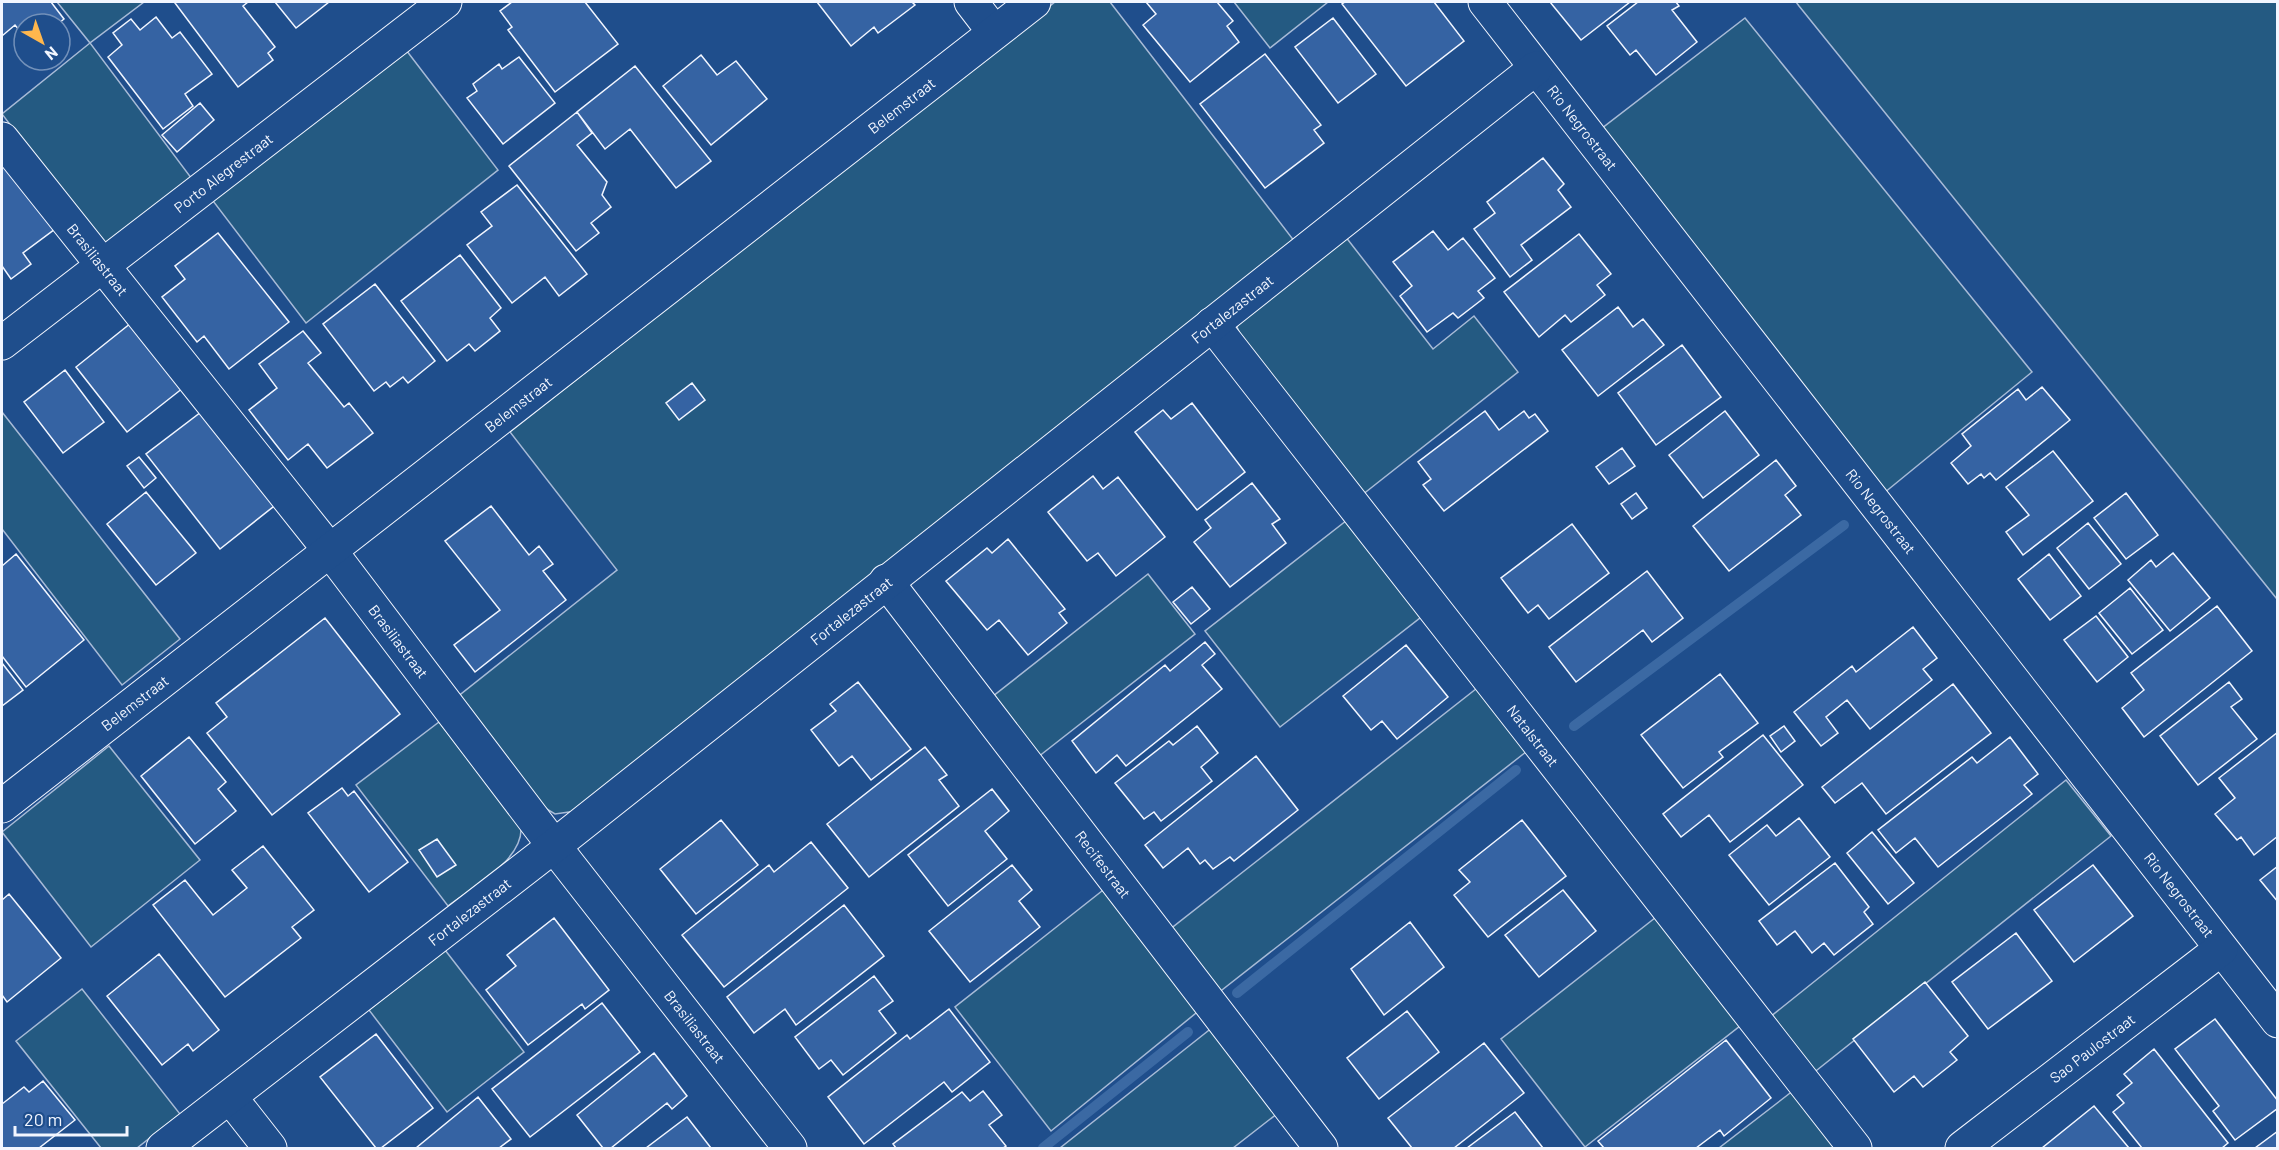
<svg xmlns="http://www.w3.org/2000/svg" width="2279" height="1150" font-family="Barlow,sans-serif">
<rect width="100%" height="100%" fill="#1f4e8c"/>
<path fill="#245a82" stroke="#a8bbd7" stroke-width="1.5" d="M57,2h87l-54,41 105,140 -89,69 -104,-138 88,-71z
M1055,2h55l185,240 -719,569 -21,3 -20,-12 -79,-104 161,-128 -107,-138z
M1234,2h94l-58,46z
M1796,2h481v597l-478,-593z
M1745,18l287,354 -148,121 -283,-364z
M403,46l95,124 -192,153 -96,-126z
M1345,236l88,113 41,-33 44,56 -156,123 -118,-152 -7,-16 6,-11z
M2,412l178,227 -58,46 -120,-156z
M1351,517l74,97 -145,113 -75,-96z
M1148,574l47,60 -157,123 -46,-60z
M1481,685l50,63 -318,249 -49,-63z
M439,722l82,106c2,32 -49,60 -73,78l-92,-121z
M109,746l91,114 -109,87 -89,-115z
M2066,780l45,56 -304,242 -42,-57z
M1107,887l94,122 -150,122 -96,-124z
M1660,914l85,108 -160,125 -84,-108z
M445,950l79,102 -77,60 -78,-102z
M82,989l98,125 -43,34h-36l-85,-107z
M1213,1027l65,86 -45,35h-173z
M1794,1090l46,58h-121z"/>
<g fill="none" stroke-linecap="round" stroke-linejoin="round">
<path stroke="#3b69a3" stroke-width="10" d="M1574,726l270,-201
M1237,993l279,-223
M1043,1148l145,-116"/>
</g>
<path fill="#3563a3" stroke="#f2f6ff" stroke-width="1.5" d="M2,2h49l13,17 -6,5h-34v12l-9,-11 -13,11z
M177,2h71l-5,4 32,41 -7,6 5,7 -35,27 -63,-84z
M275,2h54l-33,26z
M512,2h73l33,42 -63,48 -47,-62 4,-3 -12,-16z
M817,2h95l3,3 -37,28 -4,-6 -23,19z
M1146,2h71l16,19 -6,5 12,16 -49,40 -47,-57 13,-11z
M1345,2h89l30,39 -58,45 -64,-82z
M1550,2h80l-49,38z
M1638,2h38l3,4 -7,4 25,32 -41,33 -20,-25 -6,5 -23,-29z
M156,17l16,21 8,-6 32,42 -27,20 8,12 -30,23 -55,-72 14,-12 -9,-12 18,-14 9,11z
M1333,18l43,56 -38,29 -43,-56z
M1265,54l56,71 -7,5 10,13 -59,45 -65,-84z
M701,55l16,20 19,-14 31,38 -56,46 -48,-59z
M519,57l36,46 -52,41 -36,-46 10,-7 -4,-7 26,-20 3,5z
M635,66l76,95 -35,27 -46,-59 -25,20 -28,-37z
M200,103l14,17 -37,32 -15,-17z
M577,112l15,21 -15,12 30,37 -5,13 9,12 -20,16 8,10 -23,18 -67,-85z
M1543,158l21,26 -6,6 13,17 -50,38 11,15 -22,17 -36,-48 21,-16 -8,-11z
M2,159l53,70 -32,24 8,11 -20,15 -9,-13z
M517,185l70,89 -28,22 -14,-19 -33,26 -45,-58 25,-19 -11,-14z
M1433,231l15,19 15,-12 32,40 -17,13 6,7 -26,20 -5,-5 -26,19 -27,-36 12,-10 -19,-24z
M218,233l71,89 -60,47 -25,-33 -7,6 -35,-45 23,-18 -10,-13z
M1579,234l32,40 -14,11 8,10 -34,27 -6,-7 -26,22 -35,-45z
M460,255l41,53 -11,10 10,13 -25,20 -6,-7 -22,17 -46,-60z
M375,284l60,77 -27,22 -5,-6 -13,10 -4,-5 -12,9 -51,-67z
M1618,307l15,20 10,-8 21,26 -66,51 -36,-46z
M131,323l52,65 -56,44 -51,-65z
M303,331l18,22 -13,10 36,44 5,-4 24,30 -46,35 -19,-24 -20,16 -39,-50 28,-22 -18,-24z
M1682,345l39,52 -65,48 -38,-52z
M65,370l39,52 -41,31 -39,-51z
M692,383l13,17 -26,20 -13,-17z
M2042,387l28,33 -74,60 -6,-7 -6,5 -3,-4 -13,10 -17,-21 20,-17 -9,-12 56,-45 8,11z
M1192,403l53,69 -48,38 -62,-78 28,-22 8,9z
M205,409l73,94 -58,46 -74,-95z
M1485,411l14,19 25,-19 5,7 6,-4 13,17 -104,80 -21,-26 8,-6 -13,-17z
M1725,411l34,44 -56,43 -34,-43z
M1622,448l13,18 -26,18 -13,-17z
M2053,451l40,50 -70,54 -17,-23 23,-17 -23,-28z
M139,457l17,21 -12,10 -17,-22z
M1776,460l20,26 -11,9 16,20 -72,56 -36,-45z
M1093,476l10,13 15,-12 47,60 -49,39 -18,-23 -11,8 -39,-49z
M1252,483l28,36 -8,5 14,19 -56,44 -36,-45 17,-14 -6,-8z
M146,492l50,61 -40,32 -49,-61z
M1636,493l11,15 -15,11 -11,-15z
M2126,493l32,42 -32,24 -32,-41z
M491,506l38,49 10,-9 14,18 -10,7 23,29 -91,72 -21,-27 46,-35 -55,-69z
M2088,523l33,41 -32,25 -32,-41z
M1572,524l37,49 -60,46 -11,-14 -10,8 -27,-35z
M1008,539l57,70 -6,4 8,10 -39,32 -29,-35 -12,10 -41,-49 41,-33 5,5z
M2173,553l37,45 -40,33 -42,-51 23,-20 5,7z
M16,554l68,86 -58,47 -24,-31v-90z
M2049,554l32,42 -31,24 -32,-41z
M1647,571l36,47 -31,24 -9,-12 -67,52 -27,-35z
M1192,587l18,22 -19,15 -18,-22z
M2130,588l33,42 -31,24 -33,-41z
M2217,606l35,45 -108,86 -22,-29 22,-18 -13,-17z
M2096,616l32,41 -31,25 -33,-42z
M325,618l75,96 -128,101 -65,-82 20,-16 -11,-14z
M1913,627l24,31 -14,11 9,11 -62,49 -23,-29 -21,17 12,16 -17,13 -27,-34 58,-46 4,6z
M1205,642l10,12 -13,11 20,24 -96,77 -9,-11 -21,18 -24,-32 93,-76 5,6z
M1406,645l42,52 -51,42 -15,-18 -11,9 -28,-34z
M2,663l21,27 -21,16z
M1720,674l38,49 -39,29 4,5 -40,31 -42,-53z
M858,682l53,67 -40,31 -19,-24 -13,10 -28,-36 25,-19 -6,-7z
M2229,682l13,17 -11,8 26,32 -59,46 -38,-49z
M1953,684l38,49 -105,81 -24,-31 -27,20 -13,-16z
M1197,726l21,27 -17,14 11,14 -51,40 -7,-9 -10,7 -29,-36 54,-42 4,4z
M1784,726l11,15 -14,11 -11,-16z
M2278,732v104l-24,19 -13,-18 -4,3 -22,-26 20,-16 -16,-20z
M1763,735l40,50 -73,57 -21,-27 -28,22 -18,-23z
M189,737l37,45 -8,7 18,22 -41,33 -54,-68z
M2010,737l28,37 -14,11 8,9 -94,73 -23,-29 -19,15 -18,-23 94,-73 5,6z
M925,747l22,28 -8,5 20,26 -90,71 -42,-53z
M1256,756l42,54 -64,51 -4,-4 -17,12 -8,-9 -5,4 -12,-16 -25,20 -18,-23z
M342,788l6,8 6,-5 54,71 -39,30 -61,-79z
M992,789l17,22 -24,20 22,28 -59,47 -40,-51z
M1799,818l31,39 -61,48 -40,-50 38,-30 9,11z
M721,820l37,45 -62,49 -36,-45z
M1522,820l44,56 -78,61 -34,-42 16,-13 -11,-12z
M1872,832l42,51 -26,21 -41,-51z
M437,839l19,26 -19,12 -18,-27z
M811,842l37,46 -124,99 -42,-52 87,-70 5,7z
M263,846l51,64 -22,17 9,11 -76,59 -72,-92 32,-25 28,35 34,-27 -15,-18z
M1835,863l34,44 -5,5 9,12 -39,31 -10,-12 -12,10 -17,-22 -18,14 -18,-24z
M1012,865l20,25 -13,11 21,26 -70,55 -41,-51z
M2093,865l40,51 -59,46 -40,-52z
M2278,866v36l-18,-22z
M1563,890l33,41 -57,46 -34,-42z
M9,894l52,64 -54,44 -5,-7v-95z
M844,905l40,51 -88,69 -11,-16 -31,24 -27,-36z
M554,918l55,72 -24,19 -3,-5 -54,41 -42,-55 30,-24 -9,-11z
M1410,922l34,45 -60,48 -33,-46z
M2016,933l36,48 -64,48 -36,-47z
M159,954l60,76 -26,21 -5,-7 -26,21 -55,-69z
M874,976l19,25 -14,10 17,22 -53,42 -12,-15 -12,9 -24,-32z
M1925,982l43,54 -18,16 7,8 -34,27 -9,-11 -20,16 -41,-53z
M602,1003l38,49 -110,85 -38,-48z
M949,1009l41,53 -38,30 -8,-10 -80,62 -36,-47 79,-62 3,4z
M1407,1011l32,41 -60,47 -32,-41z
M2215,1019l63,82v7l-43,32 -22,-29 6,-5 -44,-57z
M376,1034l57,74 -52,40h-5l-56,-71z
M1726,1040l45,58 -47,38 -4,-6 -24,18h-92l-6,-7z
M1484,1043l40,50 -70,55h-42l-24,-30z
M2154,1049l74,94 -6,5h-80l-29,-36 11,-9 -7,-8 15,-12 -8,-9z
M654,1053l33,43 -15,13 -5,-6 -56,45h-8l-26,-33z
M43,1081l32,39 -36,28h-37v-44l22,-17 5,5z
M983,1091l19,24 -13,10 17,21 -3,2h-107l-3,-4 69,-52 8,9z
M478,1097l33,42 -12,9h-83z
M2094,1106l35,42h-87z
M1515,1112l28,36h-76z
M687,1117l24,31h-65z
M2278,1131v17h-23z"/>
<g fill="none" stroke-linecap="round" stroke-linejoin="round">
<defs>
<g id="minor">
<path d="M971,2l23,30"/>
<path id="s1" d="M1485,2l793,1019"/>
<path id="s2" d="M2,139l329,413 223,294 236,302"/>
<path id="s3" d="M1212,324l643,824"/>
<path id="s4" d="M2,343l443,-341"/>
<path id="s5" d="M886,581l435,567"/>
<path id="s6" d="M2,806l1032,-804"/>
<path d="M230,1097l40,51"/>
<path id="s7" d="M163,1148l391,-302 982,-778"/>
<path id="s8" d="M1962,1148l259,-199"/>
</g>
</defs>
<use href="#minor" stroke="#f2f6ff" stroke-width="35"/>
<use href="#minor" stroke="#1f4e8c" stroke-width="33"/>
</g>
<g text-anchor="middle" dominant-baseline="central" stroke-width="4.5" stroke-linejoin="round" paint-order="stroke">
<g font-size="15" fill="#f2f6ff" stroke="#1f4e8c">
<text stroke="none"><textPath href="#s6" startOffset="1140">Belemstraat</textPath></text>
<text stroke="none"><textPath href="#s1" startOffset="159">Rio Negrostraat</textPath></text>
<text stroke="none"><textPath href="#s4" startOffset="279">Porto Alegrestraat</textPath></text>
<text stroke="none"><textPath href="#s2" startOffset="154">Brasiliastraat</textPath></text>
<text stroke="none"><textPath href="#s7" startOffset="1359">Fortalezastraat</textPath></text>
<text stroke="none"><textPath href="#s6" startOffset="654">Belemstraat</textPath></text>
<text stroke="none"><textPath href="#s1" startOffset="645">Rio Negrostraat</textPath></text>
<text stroke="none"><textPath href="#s7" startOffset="873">Fortalezastraat</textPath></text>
<text stroke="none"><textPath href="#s2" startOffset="640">Brasiliastraat</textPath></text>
<text stroke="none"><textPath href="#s6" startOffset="168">Belemstraat</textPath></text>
<text stroke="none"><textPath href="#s3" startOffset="522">Natalstraat</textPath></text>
<text stroke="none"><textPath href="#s5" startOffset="357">Recifestraat</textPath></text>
<text stroke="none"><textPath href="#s1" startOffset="1131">Rio Negrostraat</textPath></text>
<text stroke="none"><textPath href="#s7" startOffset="387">Fortalezastraat</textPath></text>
<text stroke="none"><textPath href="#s2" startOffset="1126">Brasiliastraat</textPath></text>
<text stroke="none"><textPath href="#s8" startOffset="164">Sao Paulostraat</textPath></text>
</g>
</g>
<rect width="2279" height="1150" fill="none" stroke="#f2f6ff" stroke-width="6"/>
<g transform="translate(42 42) rotate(140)"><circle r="28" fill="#1f4e8c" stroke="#7391ba" stroke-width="1.5"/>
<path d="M0-4.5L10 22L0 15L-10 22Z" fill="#ffb74d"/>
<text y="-9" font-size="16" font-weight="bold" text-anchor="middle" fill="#f2f6ff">N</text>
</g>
<path d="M15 1126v9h112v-9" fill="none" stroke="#f2f6ff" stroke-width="3"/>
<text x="24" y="1126" font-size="18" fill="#f2f6ff" stroke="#1f4e8c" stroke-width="4.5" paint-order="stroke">20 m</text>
</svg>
